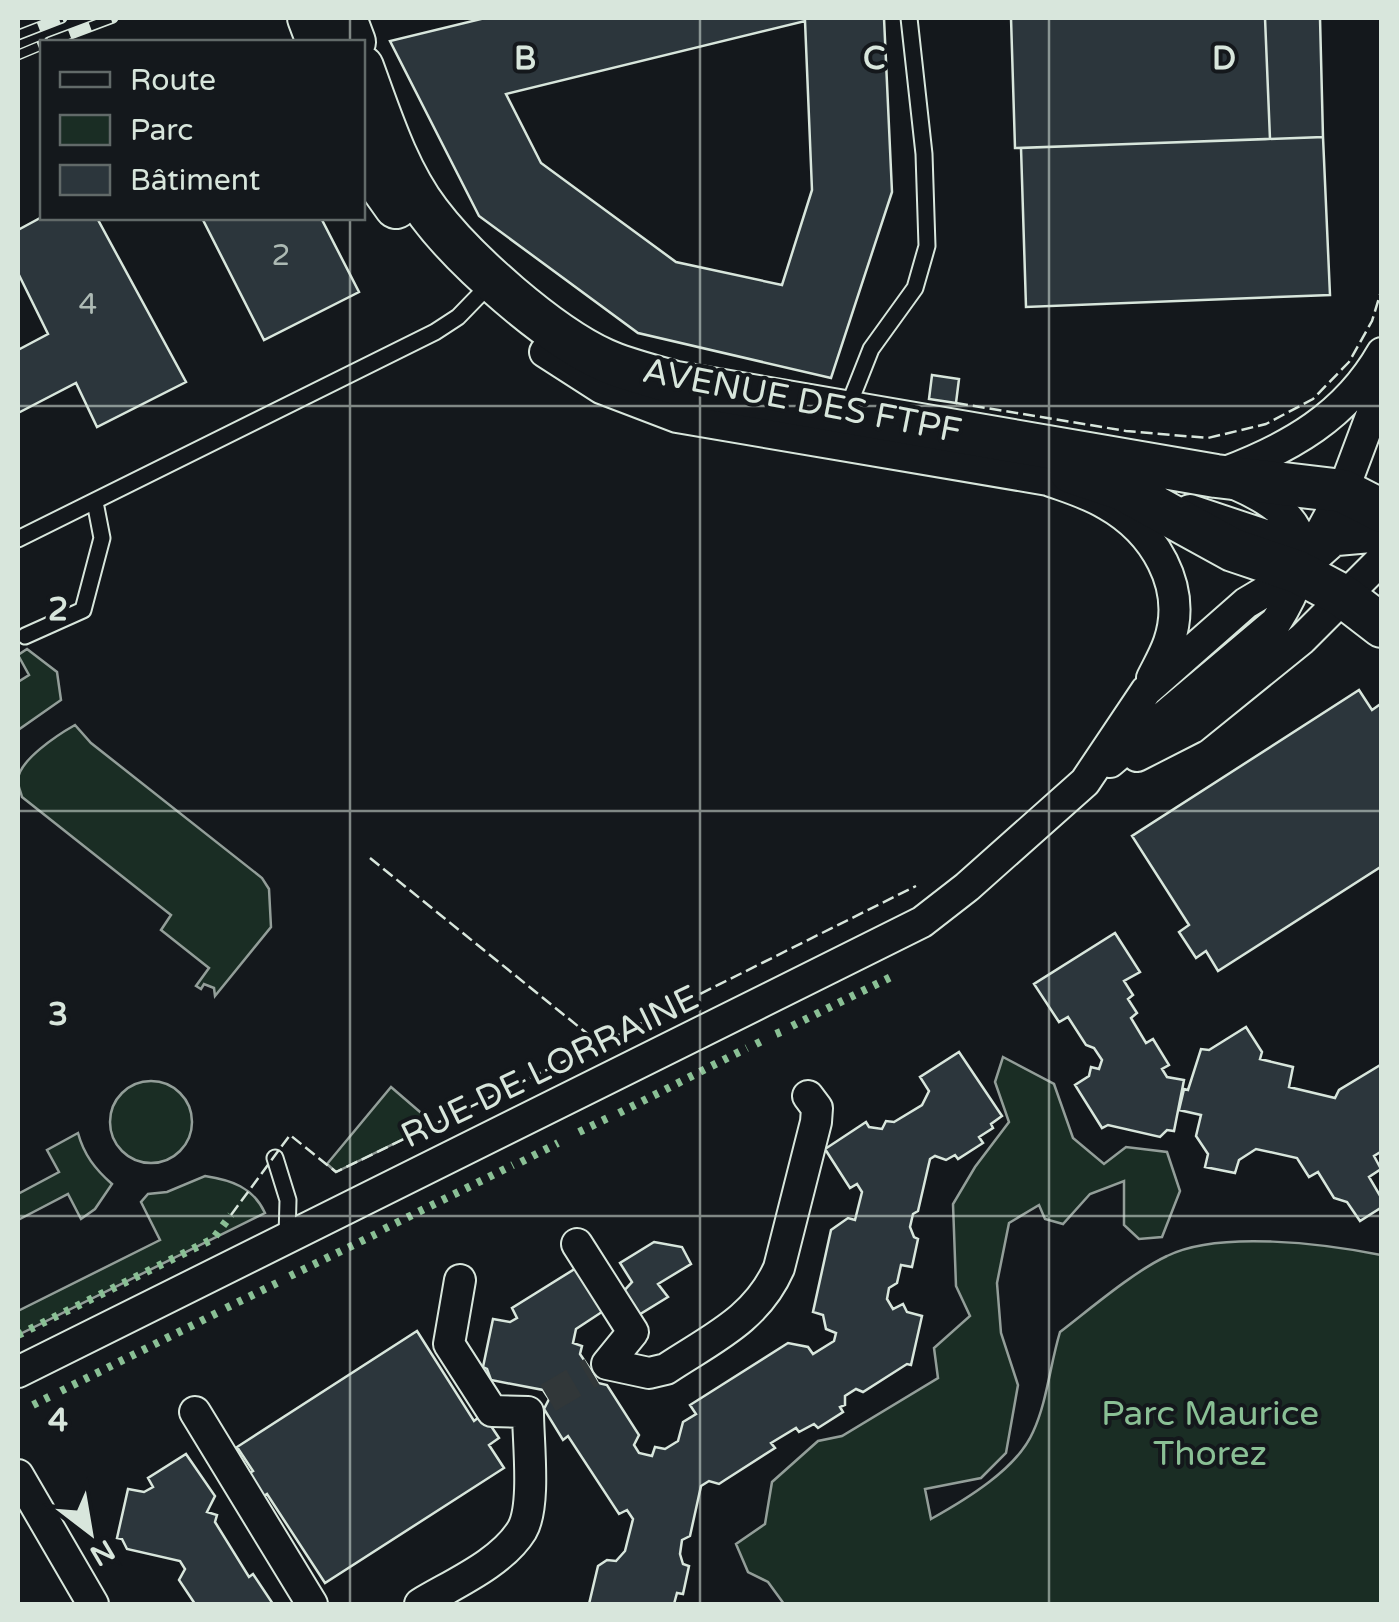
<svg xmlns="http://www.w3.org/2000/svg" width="1399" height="1622" font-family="'Varela Round',sans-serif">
<rect width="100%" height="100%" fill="#14181c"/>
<path fill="#1a2d24" stroke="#939e99" stroke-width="2.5" d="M27,649l30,23 4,28 -43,30v-48l11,-7 -11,-20z
M75,725l16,18 171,135 7,11 2,38 -56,69 -1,-8 -10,-4 -3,5 -5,-3 13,-18 -48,-38 10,-15 -149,-118c-1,-5 -4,-10 -4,-16 -1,-20 41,-47 57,-56z
M1003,1057l51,27 19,54 31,26 22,-17 41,5 13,39 -18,46 -23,2 -15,-14v-44l-34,13 -27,30 -18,-5 -6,-14 -30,18 -12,60 4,50 17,52 -12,68 -25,25 -56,11 6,30c34,-19 86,-50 102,-87 14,-30 17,-67 27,-100 30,-23 73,-60 107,-76 52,-26 159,-12 214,-1v349h-597l-16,-22 -20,-10 -12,-28 29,-20 7,-42 46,-41 24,-5 96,-58 -4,-30 36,-32 -14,-30 -3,-82 22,-37 34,-45 -14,-40z
M110 1122a41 41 0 1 1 82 0a41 41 0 1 1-82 0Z
M391,1087l43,37 -98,48 -9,-8z
M78,1133c6,22 17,36 34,51l-17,25 -14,10 -13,-25 -50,26v-26l41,-22 -12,-22z
M205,1176c26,4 48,11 60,37l-247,122v-24l142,-71 -19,-38 7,-8 19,-2z"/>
<path fill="#2c363c" stroke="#d8e6dc" stroke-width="2.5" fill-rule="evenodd" d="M485,18h399l8,174 -61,186 -193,-45 -159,-117 -89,-175zM805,21l7,169 -30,95 -106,-23 -135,-99 -35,-69z
M1011,18h254l5,121 -255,9z
M1265,18h55l3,119 -53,2z
M1323,137l7,158 -304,12 -5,-159z
M42,217l55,1 89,164 -89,45 -21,-44 -58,30v-63l30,-16 -30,-61v-43z
M202,218h119l38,74 -95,48z
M932,375l27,4 -3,24 -27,-4z
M1359,690l13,20 10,-7v163l-164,105 -12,-20 -10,7 -17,-26 10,-7 -57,-89z
M1115,933l25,39 -16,9 9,14 -5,4 9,14 -6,5 15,25 7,-4 16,26 -7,4 5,8 17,3 -10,51 -7,-1 -7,7 -52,-12 -6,3 -27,-43 14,-9 2,-9 8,2 3,-9 -8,-12 -8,-3 -18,-28 -9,5 -25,-38z
M1246,1027l16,25 -2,7 33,8 -4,20 46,11 4,-8 43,-26v87l-8,5 7,13 -12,8 13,22v8l-22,14 -13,-19 -13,-4 -16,-26 -9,5 -12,-19 -41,-9 -17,11 -4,13 -30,-6 3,-13 -12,-18 5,-21 -22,-5 5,-21 4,1 13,-41 8,1z
M959,1052l43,64 -11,8 2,4 -14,9 4,6 -25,16 -3,-4 -9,5 -11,-4 -5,3 -12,52 -5,3 -3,13 4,10 4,2 -6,28 -11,-2 -4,18 -8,5 -2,11 6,10 10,-5 4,8 15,4 -11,49 -4,-1 -44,28 -7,-3 -11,7v9l-5,2 3,5 -25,16 -4,-4 -15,8 -3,-4 -25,15 4,5 -50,32 -6,4 -10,-3 -8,5 -11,50 -8,4 -2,14 3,10 6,2 -6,28 -6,-1 -3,11h-85l9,-38 9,-6 9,1 9,-10 8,-32 -6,-9 -8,4 -51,-78 -5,4 -19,-31 5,-10 -6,-9 -52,-10 -4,-11 -4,-2 10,-48 17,3 7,-4 -5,-10 69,-43 27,43 -32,21 -3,14 9,3 -2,8 12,18 6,11 9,2 32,50 -5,10 5,8 13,3 3,-9 10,2 13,-8 5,-19 13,-8 -6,-9 98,-62 20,4 5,7 21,-13 2,-8 -10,-4 -3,-14 -10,-3 18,-82 17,-12 7,2 7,-28 -5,-8 -7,4 -25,-39 41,-27 3,5 13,2 4,-8 8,1 28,-17 7,-14 -9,-14z
M654,1242l28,5 9,17 -33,20 10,13 -31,19 -15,-23 10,-11 -12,-19z
M417,1331l57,90 9,-7 16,24 -10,7 15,23 -179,115 -58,-89 -8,5 -15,-23 9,-5 -16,-24z
M186,1454l29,42 -8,16 10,3 -2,7 34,55 4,-3 20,30h-78l-16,-24 6,-11 -5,-8 -53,-12 -5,-10 -5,-1 11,-49 16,3 9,-5 -5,-9z"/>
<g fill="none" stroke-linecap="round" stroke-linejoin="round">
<path stroke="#313739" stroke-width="30" stroke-dasharray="30 15" stroke-linecap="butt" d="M548,1398l44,-26"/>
<defs>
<path id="lane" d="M848,407l23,-58 44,-61 12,-42 -3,-92 -15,-136
M18,539l417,-207 23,-15 33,-34
M25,636l58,-26 19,-72 -7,-36
M275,1158l13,42 -1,37"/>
<path id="street" d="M545,352l56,36 76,29 371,63c19,7 40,13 58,24 48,27 82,82 63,138 -4,12 -11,24 -17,36
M1223,473c67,-25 123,-57 159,-120
M1190,510l84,28 29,5 79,-7
M1310,552l33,-61 39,-104
M1137,756l55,-28 110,-89 80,-80
M1110,762l166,-140c42,-67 35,-105 -39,-137
M577,1244l56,88 -26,32 42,9 17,-4c45,-30 90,-49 113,-101l37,-146 1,-14 -9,-12
M18,1372l904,-450 45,-35 118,-105 61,-91 100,-88 52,-31 35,-31 49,-36
M195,1412l117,192
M18,1475l75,129
M420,1604c33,-20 81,-40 102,-74 14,-24 6,-89 6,-118l-36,-1 -43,-67 11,-64"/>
<path id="secondary" d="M309,18l9,24
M345,18l9,24
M362,67c18,49 35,104 67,146 36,48 120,122 175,147 22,10 48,16 72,23l540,93 127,15 39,20
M362,151l12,25 22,31
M1071,472l51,17 111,61 65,22 45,24 39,30"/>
</defs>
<use href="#lane" stroke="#d8e6dc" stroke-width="19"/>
<use href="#street" stroke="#d8e6dc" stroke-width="34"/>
<use href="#secondary" stroke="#d8e6dc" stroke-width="46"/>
<use href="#lane" stroke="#14181c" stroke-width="15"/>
<use href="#street" stroke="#14181c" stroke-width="30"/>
<use href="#secondary" stroke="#14181c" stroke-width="42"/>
<defs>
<path id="rail" d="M18,35l44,-17
M49,42l64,-24
M18,55l24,-10"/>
</defs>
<use href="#rail" stroke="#d8e6dc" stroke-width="11"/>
<use href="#rail" stroke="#14181c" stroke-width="8" stroke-dasharray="22" stroke-linecap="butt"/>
<path stroke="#8ac095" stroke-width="8" stroke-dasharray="5 8" stroke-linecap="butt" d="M792,1026l103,-51
M776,1034l7,-3
M756,1044l8,-4
M619,1113l128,-65
M579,1132l35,-17
M521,1162l37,-19
M384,1229l129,-64
M290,1276l86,-42
M226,1308l51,-25
M18,1335l195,-96 18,-24
M61,1391l158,-79
M33,1405l22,-11"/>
<path stroke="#d8e6dc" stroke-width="2.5" stroke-dasharray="12 5" stroke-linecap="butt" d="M956,403l170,28 82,7 58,-14 47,-25 36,-37 23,-41 10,-33
M370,858l230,186 316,-158
M231,1215l59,-80 46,37 264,-128"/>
</g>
<path fill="none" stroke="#d8e6dc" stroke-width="2.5" stroke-opacity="0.55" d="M350,18v24M700,18v1586M1049,18v1586M350,218v1386M18,406h1364M18,811h1364M18,1216h1364"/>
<g text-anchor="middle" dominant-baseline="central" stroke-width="8" stroke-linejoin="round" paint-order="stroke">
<g font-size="30" fill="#adbab4">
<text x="281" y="255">2</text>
<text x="88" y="304">4</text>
</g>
<g font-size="35" fill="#d8e6dc" stroke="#14181c">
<text transform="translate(802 401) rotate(11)">AVENUE DES FTPF</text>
<text transform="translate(550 1067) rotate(-26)">RUE DE LORRAINE</text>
</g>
<g font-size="35" fill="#8ac095" stroke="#14181c">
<text x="1210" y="1414">Parc Maurice<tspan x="1210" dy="40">Thorez</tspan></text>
</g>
</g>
<g font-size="32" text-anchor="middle" font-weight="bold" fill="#d8e6dc" stroke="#14181c" stroke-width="8" stroke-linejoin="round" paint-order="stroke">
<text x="525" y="69">B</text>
<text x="874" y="69">C</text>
<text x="1224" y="69">D</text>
<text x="58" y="620">2</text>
<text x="58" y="1025">3</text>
<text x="58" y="1431">4</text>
</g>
<rect width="1399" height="1622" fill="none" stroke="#d8e6dc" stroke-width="40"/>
<rect x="40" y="40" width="325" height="180" fill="#14181c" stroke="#626a69" stroke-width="2.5"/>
<rect x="60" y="72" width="50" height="15" fill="#14181c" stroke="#626a69" stroke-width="2.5"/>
<text x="130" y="90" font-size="30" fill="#d8e6dc">Route</text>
<rect x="60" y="115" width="50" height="30" fill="#1a2d24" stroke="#626a69" stroke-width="2.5"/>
<text x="130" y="140" font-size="30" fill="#d8e6dc">Parc</text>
<rect x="60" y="165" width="50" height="30" fill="#2c363c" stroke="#626a69" stroke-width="2.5"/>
<text x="130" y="190" font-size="30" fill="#d8e6dc">Bâtiment</text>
<g transform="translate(90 1532) rotate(149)" stroke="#14181c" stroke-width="8" paint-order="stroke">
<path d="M0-8L18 38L0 25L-18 38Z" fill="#d8e6dc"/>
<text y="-15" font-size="28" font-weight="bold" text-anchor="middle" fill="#d8e6dc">N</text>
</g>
</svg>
